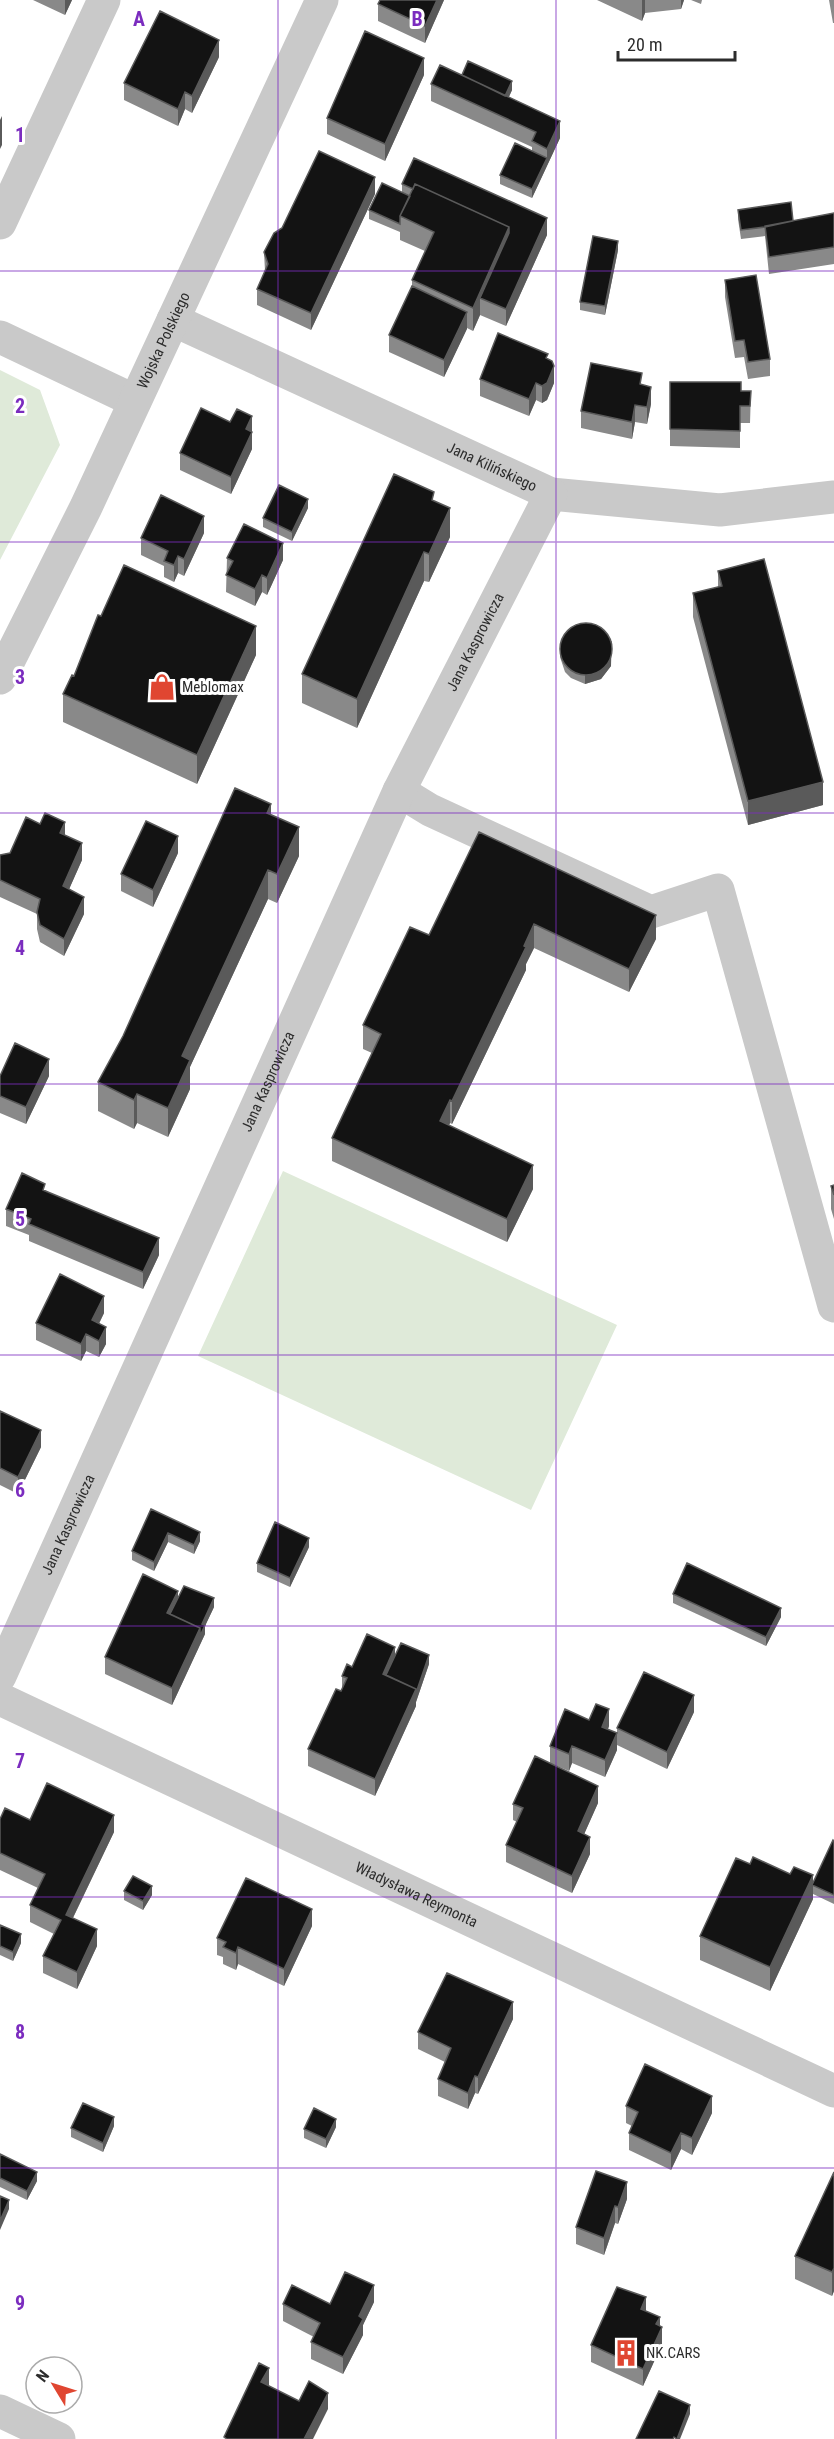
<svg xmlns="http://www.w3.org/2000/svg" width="834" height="2439" font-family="'Roboto Condensed',sans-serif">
<rect width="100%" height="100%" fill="#fff"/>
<path fill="#dfead9" d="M0,370l40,20 20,55 -60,115z
M283,1171l334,154 -86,185 -333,-154z"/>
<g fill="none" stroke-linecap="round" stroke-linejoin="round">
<g stroke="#c9c9c9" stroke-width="33">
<path d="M0,223l104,-223"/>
<path id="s1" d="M173,320l378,174 169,16 114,-13"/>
<path d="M0,337l135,64"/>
<path id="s2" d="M0,678l86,-171 236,-507"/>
<path d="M399,791l31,19 221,102 67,-22 116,416"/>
<path id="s3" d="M0,1676l399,-885 152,-297"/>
<path id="s4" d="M0,1699l834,392"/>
<path d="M0,2411l59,28"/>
</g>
</g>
<path fill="#898989" d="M33,0h39l-7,15z
M444,0l-19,43 -47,-22v-17z
M597,0h87l-3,9 -36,4 -3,8z
M691,0h11l-1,4z
M829,0h5v23h-1z
M219,57l-27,56 -7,-4 -7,17 -54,-26v-17z
M424,75l-39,86 -58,-27v-16z
M462,75l50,15 -3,7 51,41 -28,60 -32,-14v-9l32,-24v-4l-101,-46v-17z
M402,184l145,51 -41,91 -26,-11 -7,16 -6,-3 -23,49 -55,-25v-17l23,-49v-6l13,-29 -25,-11v-8l-31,-13v-9l33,-18z
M375,194l-64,136 -54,-25v-16l8,-18 -1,-19z
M738,210l55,11 41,-8v51l-65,10 -4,-38 -24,3 -3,-20z
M618,250l-13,65 -25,-5v-8z
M725,280l45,79v17l-22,3 -4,-22 -9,1 -10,-61z
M548,359l6,24 -7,17 -5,3 -6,-3 -7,16 -49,-20v-17z
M670,382l71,9h10l-1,32h-10v25l-70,-2z
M642,385l9,19 -4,20 -12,-2 -3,17 -51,-11v-17z
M252,416v33l-21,45 -51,-24v-17l50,-31z
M434,501l16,36 -21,45 -5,-1 -67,147 -55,-25v-29z
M308,508l-16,33 -29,-14v-9z
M204,533l-20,43 -6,-3 -4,9 -10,-5v-11l-23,-11v-17z
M227,558l56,2 -16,35 -5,-3 -7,14 -29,-14z
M718,571l105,234 -75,20 -55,-208v-24l25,-6z
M612,641l-1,25 -10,13 -16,5 -14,-6 -6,-6 -5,-15v-9z
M256,655l-59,129 -134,-62v-28l11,-18z
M271,815l28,41 -22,47 -9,-4 -78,168v22l-22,48 -31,-14 -3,6 -36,-18v-29z
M479,832l177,107 -27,53 -95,-44 -8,16v6l-74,154 -2,-1 -1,2 84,64 -26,53 -175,-81v-23l40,-85 -9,-4v-24l66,-90z
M65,835l17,25 -13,29 15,25 -20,42 -24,-14 -3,-13v-15l-37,-17v-42l10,-2z
M178,853l-25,54 -32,-16v-17z
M0,1076h49l-23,48 -26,-11z
M834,1185v34l-3,-10v-23z
M45,1190l114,65 -16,34 -114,-48v-6l-23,-9v-17z
M104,1313l-5,11 7,20 -7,13 -13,-6 -5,10 -45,-21v-17z
M0,1411l41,36 -23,47 -18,-9z
M151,1509l49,32 -6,13 -26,-12 -14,29 -22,-11v-9z
M309,1547l-19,40 -33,-15v-9z
M673,1594l108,23 -15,29 -93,-43z
M178,1598l36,9 -9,19v8l-33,71 -67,-31v-17z
M395,1655l34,9 -13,38v4l-41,90 -67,-30v-17l34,-59v-14l10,-9z
M694,1712l-27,57 -50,-24v-17z
M589,1720l20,6 -1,3 9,21 -12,27 -33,-14 -3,8 -19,-8v-17z
M598,1803l-14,31 6,20 -18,39 -66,-31v-17l11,-23 -4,-2v-16z
M0,1819l30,1 84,12 -41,86 24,28 -20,43 -34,-16v-17l11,-22 -24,-12v-17l8,-17 -38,-18z
M834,1841v63l-21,-10v5l-43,92 -70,-31v-24l50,-72 63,20z
M124,1891l28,4 -9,15 -19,-10z
M0,1925l21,18 -8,18 -13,-6z
M312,1926l-28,60 -46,-22 -2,6 -13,-6v-7l-6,-2v-17z
M513,2019l-35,75 -3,-1 -7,16 -30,-13v-17l7,-17 -27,-13v-17z
M626,2106l86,7 -20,42 -11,-6 -10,21 -42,-20v-17l3,-7 -6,-3z
M114,2126l-11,26 -32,-15v-9z
M336,2127l-10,21 -22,-10v-9z
M0,2154l37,27 -10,19 -27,-13z
M834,2172v119l-2,5 -37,-17v-23z
M627,2199l-9,25 -3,-1 -11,32 -28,-11v-17z
M374,2302l-11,23v10l-20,39 -32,-15v-17l3,-5 -31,-16v-17z
M646,2311l14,15 2,18 -19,42 -52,-24v-17z"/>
<path fill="#5a5a5a" d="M65,0h7l-7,15z
M437,0h7l-19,43v-17z
M642,0h3v13l-3,8z
M681,0h3l-3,9z
M219,40v17l-27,56v-17z
M424,58v17l-39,86v-17z
M512,81v9l-10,21v-9z
M185,92v17l-7,17v-17z
M2,116v29l-2,4v-29z
M560,121v17l-28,60v-9l15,-31v-9z
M375,177v17l-64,136v-17z
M547,218v17l-41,91v-17z
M509,227v23l-29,48v17l-7,16v-23z
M618,241v9l-13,65v-9z
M467,312v17l-23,48v-17z
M554,366v17l-7,17 -5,3v-17z
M536,383v17l-7,16v-17z
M651,387v17l-4,20v-17z
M635,405v17l-3,17v-17z
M252,416v33l-21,45v-17l15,-48z
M308,499v9l-16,33v-9z
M450,508v29l-21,45v-28z
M204,516v17l-20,43v-17z
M283,543v17l-16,35v-17z
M424,552v29l-67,147v-29z
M178,556v17l-4,9v-17z
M262,575v17l-7,14v-17z
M256,626v29l-59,129v-29z
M611,657v9l-10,13 -16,5v-9z
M823,782v23l-75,20v-24z
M271,804v29l-4,-20z
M65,822v17l-5,-6z
M299,827v29l-22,47v-29z
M178,836v17l-25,54v-17z
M82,843v17l-19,43v-17z
M268,870v29l-78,168v22l-22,48v-29l14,-52z
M84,897v17l-20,42v-17z
M656,915v24l-27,53v-23z
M534,924v24l-8,16v6l-74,154v-23z
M49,1059v17l-23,48v-17z
M137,1094v29l-3,6v-29z
M450,1100v23l-10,21v-23z
M533,1165v24l-26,53v-23z
M159,1238v17l-16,34v-17z
M104,1296v17l-12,24v-17z
M106,1327v17l-7,13v-16z
M86,1334v17l-5,10v-17z
M41,1430v17l-23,47v-17z
M200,1532v9l-6,13v-9z
M168,1533v9l-14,29v-9z
M309,1538v9l-19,40v-9z
M178,1591v17l-11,13v-8z
M214,1598v9l-9,19v8l-33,71v-17z
M781,1608v9l-15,29v-9z
M395,1647v17l-8,19 -4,-9z
M429,1655v9l-13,38v4l-41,90v-17z
M694,1695v17l-27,57v-17z
M609,1709v17l-7,18v-17z
M617,1733v17l-12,27v-17z
M572,1746v17l-3,8v-17z
M598,1786v17l-20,45v-17z
M114,1815v17l-48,100v-17z
M590,1837v17l-18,39v-17z
M813,1875v24l-43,92v-24z
M152,1886v9l-9,15v-9z
M312,1909v17l-28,60v-17z
M97,1929v17l-20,43v-17z
M21,1934v9l-8,18v-9z
M238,1947v17l-2,6v-17z
M513,2002v17l-35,75v-17z
M475,2076v17l-7,16v-16z
M712,2096v17l-20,42v-17z
M114,2117v9l-11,26v-9z
M336,2119v8l-10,21v-9z
M681,2133v16l-10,21v-17z
M37,2172v9l-10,19v-9z
M627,2182v17l-9,25v-17z
M9,2200v9l-9,21v-9z
M615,2206v17l-11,32v-17z
M834,2268v23l-2,5v-24z
M374,2285v17l-11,23v10l-20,39v-17l16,-41z
M646,2297v17l-5,-5z
M660,2317v15l2,-5v17l-19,42v-17l13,-45z
M269,2368v17l-8,13v-16z
M328,2393v16l-15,30h-9z
M690,2405v9l-10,25h-3z"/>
<path fill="#131313" stroke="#5a5a5a" stroke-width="1.5" d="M380,0h57l-12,26 -47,-22z
M160,11l59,29 -27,56 -7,-4 -7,17 -54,-26z
M365,31l59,27 -39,86 -58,-26z
M468,61l44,20 -7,15 -43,-21z
M440,65l120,56 -13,28 -15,-8 4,-9 -105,-48z
M515,143l32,15 -15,31 -32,-14z
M319,151l56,26 -64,136 -54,-24 11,-25 -4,-12 10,-19 8,-5z
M414,158l133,60 -41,91 -26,-11 29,-65v-6l-94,-43 -2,5 -11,-5z
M382,183l28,13 -10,20v8l-31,-14z
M415,184l94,43 -36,81 -61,-28 22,-48 -34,-16z
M791,202l2,19 -28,6 -24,3 -3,-20z
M834,213v34l-65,10 -4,-31z
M593,236l25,5 -13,65 -25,-4z
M756,275l14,84 -22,3 -4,-22 -9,1 -10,-61z
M412,286l55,26 -23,48 -55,-25z
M498,333l50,21 -2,4 6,3 2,5 -7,17 -5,3 -6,-3 -7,16 -49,-20z
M591,363l51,10 -2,11 11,3 -4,20 -12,-2 -3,17 -51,-11z
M670,382h71v9h10l-1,15h-10v25l-70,-2z
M201,408l29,14 7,-13 15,7 -6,13 6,3 -21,45 -51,-24z
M394,474l40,18 -2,8 18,8 -21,46 -5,-2 -67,147 -55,-25z
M279,485l29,14 -16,33 -29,-14z
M161,495l43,21 -20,43 -6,-3 -4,9 -10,-4 4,-10 -27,-13z
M244,524l39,19 -16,35 -5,-3 -7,14 -29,-14 7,-14 -6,-3z
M764,559l59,223 -75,19 -55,-208 29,-7 -4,-15z
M124,565l132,61 -59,129 -134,-61 9,-19 2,1 24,-61 3,1z
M560 649a26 26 0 1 1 52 0a26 26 0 1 1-52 0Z
M235,788l36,16 -4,9 32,14 -22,47 -9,-4 -86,186 8,4 -22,48 -31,-14 -3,6 -36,-18 25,-46z
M45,813l20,9 -5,11 22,10 -19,43 21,11 -20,42 -24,-14 -3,-13 3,-13 -40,-19v-25l10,-2 16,-36 14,7z
M146,821l32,15 -25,54 -32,-16z
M479,832l177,83 -27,54 -95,-45 -10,22 2,1 -74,154 -2,-1 -10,21 93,44 -26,54 -175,-81 49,-104 -18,-9 47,-98 19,8z
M15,1043l34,16 -23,48 -26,-11v-20z
M22,1173l23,11 -2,6 116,48 -16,34 -114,-48 2,-5 -25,-10z
M834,1185v10l-3,-9z
M60,1274l44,22 -12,24 14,7 -7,14 -13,-7 -5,10 -45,-21z
M0,1411l41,19 -23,47 -18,-9z
M151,1509l49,23 -6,13 -26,-12 -14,29 -22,-11z
M275,1522l34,16 -19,40 -33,-15z
M687,1563l94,45 -15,29 -93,-43z
M143,1574l35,17 -11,22 33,15 -28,60 -67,-31z
M184,1586l30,12 -12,26 3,1 -5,11v-8l-30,-14z
M367,1634l28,13 -12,27 33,15 -41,90 -67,-30 28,-60 5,2 6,-13 -5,-2 5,-12 5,3z
M401,1643l28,12 -13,38v-4l-30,-14z
M644,1672l50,23 -27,57 -50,-24z
M596,1704l13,5 -7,18 15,6 -12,27 -33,-14 -3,8 -19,-8 15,-37 24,11z
M535,1756l63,30 -20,45 12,6 -18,39 -66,-31 17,-37 -10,-4z
M47,1783l67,32 -48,100 31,14 -20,43 -34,-16 18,-36 -31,-15 15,-31 -45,-21v-34l5,-11 25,12z
M833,1840l1,1v54l-22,-10z
M753,1857l37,17 4,-7 19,8 -43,92 -70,-31 36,-78 14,6z
M133,1876l19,10 -9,15 -19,-10z
M246,1878l66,31 -28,60 -46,-22 -2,6 -13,-6 3,-5 -9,-4z
M0,1925l21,9 -8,18 -13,-6z
M447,1973l66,29 -35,75 -3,-1 -7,17 -30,-14 13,-31 -33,-16z
M645,2064l67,32 -20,42 -11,-5 -10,20 -42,-20 9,-21 -12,-6z
M83,2103l31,14 -11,26 -32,-15z
M314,2108l22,11 -10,20 -22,-10z
M0,2154l37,18 -10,19 -27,-13z
M596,2171l31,11 -9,25 -3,-1 -11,32 -28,-11z
M834,2172v96l-2,4 -37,-16z
M0,2196l9,4 -9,21z
M345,2272l29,13 -15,31 4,3 -20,38 -32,-15 9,-19 -37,-19 9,-19 38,19z
M617,2287l29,10 -5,12 19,8 -4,7 6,3 -19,42 -52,-24z
M259,2363l10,5 -8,14 38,19 10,-20 19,12 -24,46h-77l-3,-2z
M659,2391l31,14 -13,34 -3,-2 -1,2h-37z"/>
<path fill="none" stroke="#7b2cbf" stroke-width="1.5" stroke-opacity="0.55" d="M278,0v2439M556,0v2439M0,271h834M0,542h834M0,813h834M0,1084h834M0,1355h834M0,1626h834M0,1897h834M0,2168h834"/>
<defs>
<symbol id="shop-bare" viewBox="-9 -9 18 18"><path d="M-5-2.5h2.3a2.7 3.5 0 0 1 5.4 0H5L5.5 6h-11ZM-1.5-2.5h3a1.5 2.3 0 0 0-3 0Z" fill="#e04631" stroke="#fff" stroke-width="2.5" paint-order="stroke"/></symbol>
<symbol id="building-bare" viewBox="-9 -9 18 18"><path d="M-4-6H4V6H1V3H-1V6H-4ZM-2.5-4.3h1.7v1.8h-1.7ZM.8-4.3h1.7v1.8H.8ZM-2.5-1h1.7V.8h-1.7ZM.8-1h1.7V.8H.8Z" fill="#e04631" stroke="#fff" stroke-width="2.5" paint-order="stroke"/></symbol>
</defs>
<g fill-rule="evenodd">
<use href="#shop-bare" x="143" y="668" width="38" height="38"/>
<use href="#building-bare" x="607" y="2334" width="38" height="38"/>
</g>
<g text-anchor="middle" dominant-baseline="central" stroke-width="6" stroke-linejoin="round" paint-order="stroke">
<g font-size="15" fill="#2c2c2c" stroke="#fff">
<text stroke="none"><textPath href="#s2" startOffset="375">Wojska Polskiego</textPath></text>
<text stroke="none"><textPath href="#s1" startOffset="351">Jana Kilińskiego</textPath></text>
<text stroke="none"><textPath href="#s3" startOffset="1138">Jana Kasprowicza</textPath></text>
<text stroke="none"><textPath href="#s3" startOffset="652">Jana Kasprowicza</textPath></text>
<text stroke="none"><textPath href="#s3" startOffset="166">Jana Kasprowicza</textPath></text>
<text stroke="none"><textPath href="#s4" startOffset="460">Władysława Reymonta</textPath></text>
</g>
<g font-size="15" fill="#2c2c2c" stroke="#fff" text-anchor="start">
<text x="182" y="687">Meblomax</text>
<text x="646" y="2353">NK.CARS</text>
</g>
</g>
<g font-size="20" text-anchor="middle" font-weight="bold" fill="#7b2cbf" stroke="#fff" stroke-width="6" stroke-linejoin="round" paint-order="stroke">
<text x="139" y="26">A</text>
<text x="417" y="26">B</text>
<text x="20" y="142">1</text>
<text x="20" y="413">2</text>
<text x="20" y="684">3</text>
<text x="20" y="955">4</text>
<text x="20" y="1226">5</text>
<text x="20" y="1497">6</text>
<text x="20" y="1768">7</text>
<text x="20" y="2039">8</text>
<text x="20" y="2310">9</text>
</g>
<g transform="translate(54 2385) rotate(308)"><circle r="28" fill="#ffffff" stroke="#ababab" stroke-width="1.5"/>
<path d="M0-4.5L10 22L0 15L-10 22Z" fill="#e04631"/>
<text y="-9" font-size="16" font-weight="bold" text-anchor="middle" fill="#2c2c2c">N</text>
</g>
<path d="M618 51v9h117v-9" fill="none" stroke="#2c2c2c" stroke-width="3"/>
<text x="627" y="51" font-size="18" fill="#2c2c2c" stroke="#ffffff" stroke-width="4.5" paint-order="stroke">20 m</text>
</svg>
